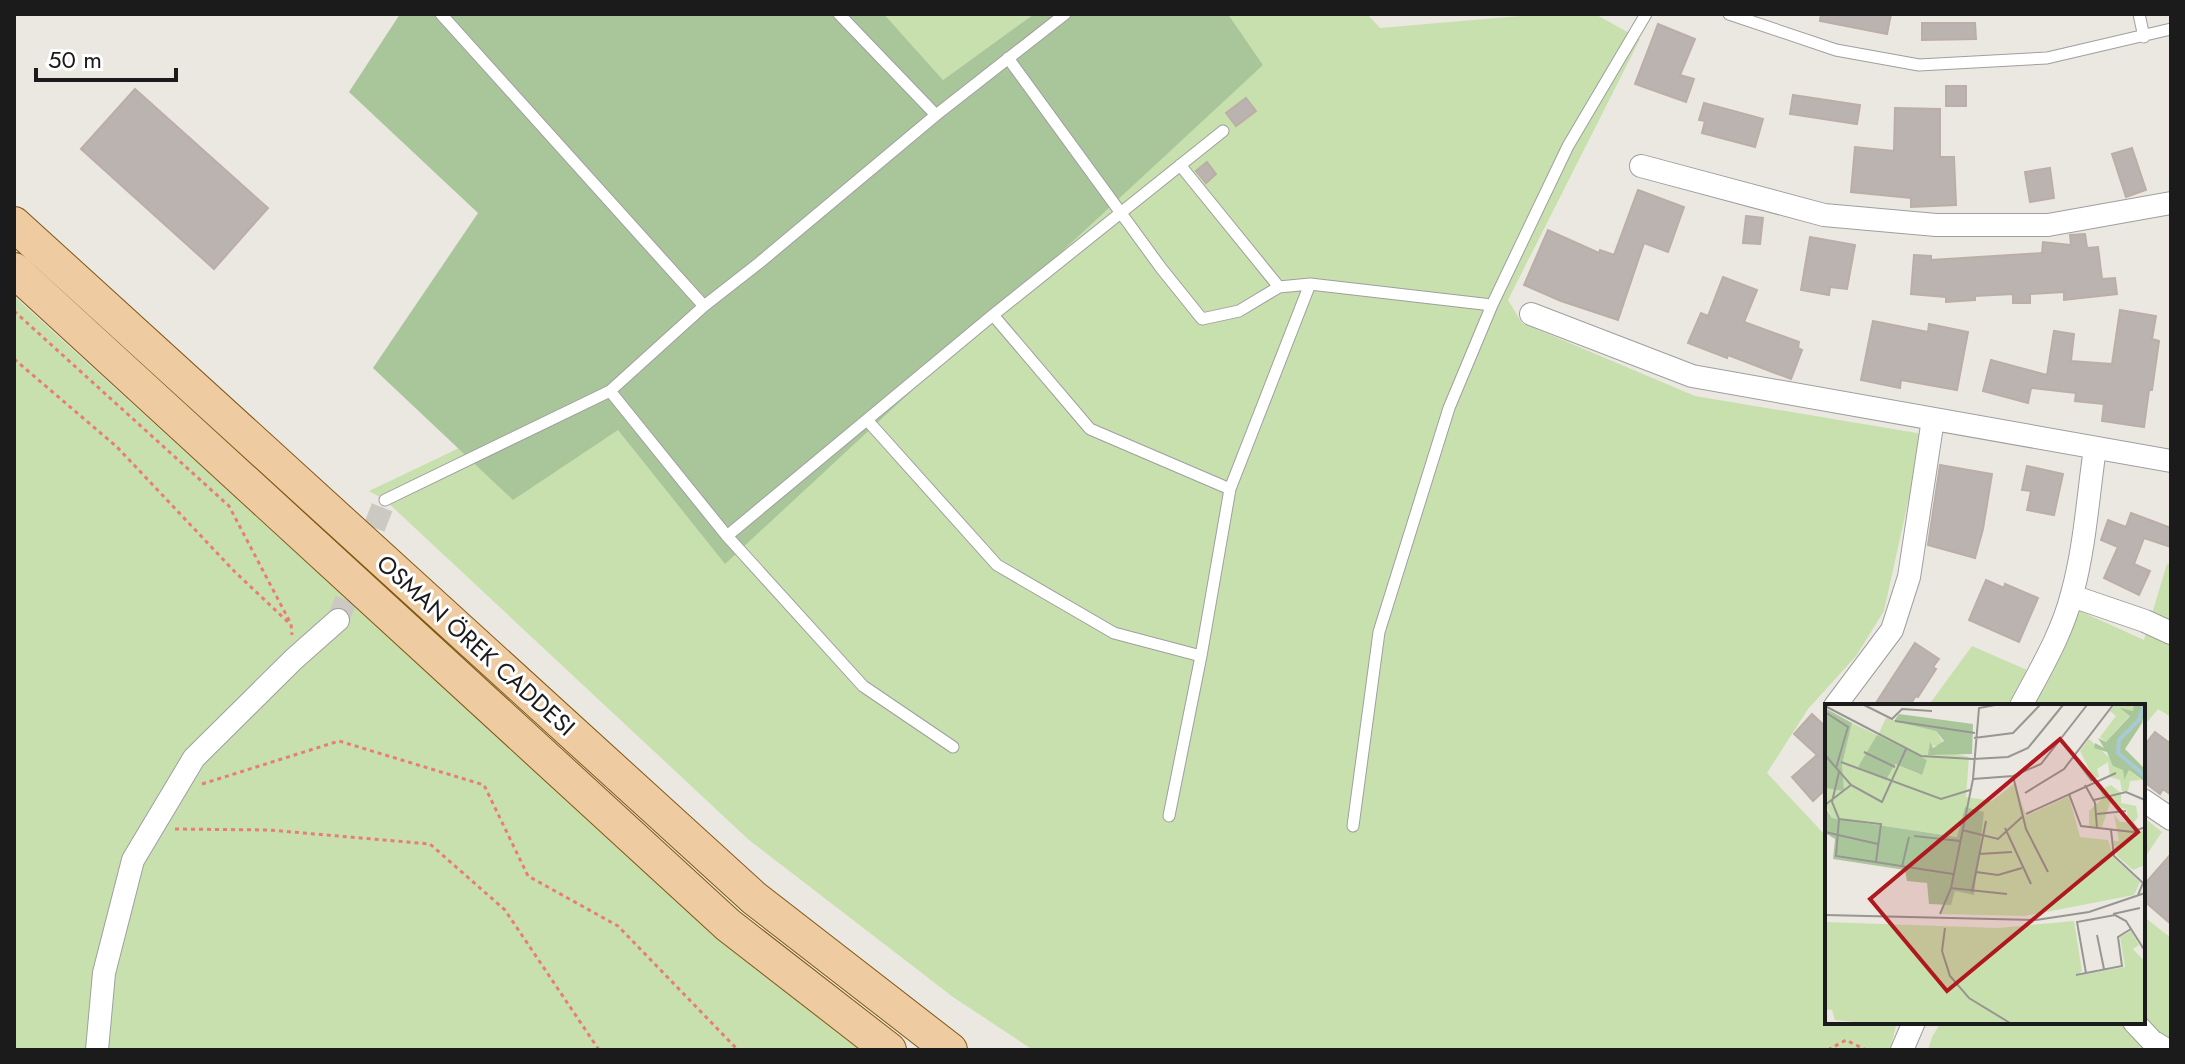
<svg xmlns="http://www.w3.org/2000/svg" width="2185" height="1064" font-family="Jost,sans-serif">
<rect width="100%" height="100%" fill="#ebe8e1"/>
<path fill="#c8e0ad" d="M884,14h150l-91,66z
M1228,14h139l13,14 162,-14h53l45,25 -132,261 14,23 173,73 228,38 -39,177 -28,45 -48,53 -41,64 60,64v185h70l-7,28h-857l-80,-53 -204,-157 -364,-340 -16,-9 894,-426z
M14,296l290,264 562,490h-852z
M2167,564l4,1v152l-13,-8 -15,18v-21h-215l44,-60 76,33 32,-68 64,29z
M2143,817l19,15 -19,28z
M2143,916l28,22v112h-243l4,-13 9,-15h202z"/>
<path fill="#a9c69b" d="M400,14h484l59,66 91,-66h194l35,51 -538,499 -107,-134 -105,70 -140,-132 105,-155 -129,-121z"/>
<path fill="#bbb3af" stroke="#bbaea6" stroke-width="2" d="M1821,14h70l-4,20 -67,-13z
M1922,23h53l1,16 -54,1z
M1658,24l37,15 -15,36 14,4 -8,23 -51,-18z
M1946,86h20v20h-20z
M135,89l133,119 -54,61 -133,-120z
M1793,95l67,10 -3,19 -67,-10z
M1246,98l10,13 -20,15 -10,-13z
M1704,103l59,16 -8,28 -53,-14 3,-12 -6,-1z
M1895,108l45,1v48h14l2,48 -45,2v-9l-60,-6 4,-45 39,4z
M2132,148l14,42 -20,7 -14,-43z
M1207,162l9,12 -10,9 -10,-12z
M2050,168l4,30 -24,4 -5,-30z
M1638,190l46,17 -16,45 -24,-9 -26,77 -57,-19 -37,-16 24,-55 51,23 1,-3 14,5z
M1746,216l17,2 -3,26 -17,-1z
M2085,234l2,14 11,-1 4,32 13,-1 2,16 -53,6v-8l-34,2v9h-17v-9l-38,2v4l-29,2v-5l-35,-3 3,-39 17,1v4l111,-7 1,-11 28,3 -1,-10z
M1810,237l45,8 -8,44 -17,-2 -1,8 -28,-5z
M1723,277l34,13 -13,32 55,20 -1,6 4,2 -11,29 -63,-24 -1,3 -39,-15 13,-30 7,3z
M2120,310l36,6 -4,23 7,2 -7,49h-3l-5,37 -42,-6 2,-17 -29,-3 1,-8 -45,-5 -3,15 -45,-12 8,-31 56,15 7,-44 20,3 -3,27 41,3z
M1873,321l55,11 1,-8 39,8 -11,58 -56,-10 -1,8 -39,-8z
M1940,465l52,9 -9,55 -8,29 -47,-13z
M2027,466l36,8 -9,41 -27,-5 4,-19 -9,-1z
M2131,513l40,15v19l-27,-9 -10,26 16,7 -11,24 -35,-17 14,-31 -17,-7 7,-20 18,7z
M1986,580l18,8 1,-4 33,14 -19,44 -50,-22z
M1915,643l24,16 -6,8 3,2 -18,28 -2,-1 -7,10h-35z
M1812,714l15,14v60l-14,13 -21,-24 25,-22 -23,-21z
M2155,732l16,12v51l-8,-6 -3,5 -17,-13v-34z
M2171,854v70l-28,-24v-14z"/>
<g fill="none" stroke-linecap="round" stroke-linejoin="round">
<path stroke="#ccc9c3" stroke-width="22" stroke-dasharray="22 11" stroke-linecap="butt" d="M338,620l47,-120"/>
<defs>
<path id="service" d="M441,14l263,292
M839,14l97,101
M1729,14l107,36 83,15 128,-7 124,-29
M2139,14l5,23
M1008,58l153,210 41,51 37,-8 40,-24 31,-3 182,21
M1180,165l99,122
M993,315l97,114 140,60
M610,391l94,-85 55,-43 177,-148 129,-101
M867,420l130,145 117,68 87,23
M385,500l225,-109 117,145 136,150 90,61
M727,536l266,-221 230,-184
M1169,816l32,-160 29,-167 80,-205
M1353,826l26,-194 70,-224 43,-103 76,-159 78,-132"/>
<path id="minor" d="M1641,166l183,49 112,10h112l123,-22
M1531,314l161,62 479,85
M2072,596l73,25 26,12
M1835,706l57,-76 17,-53 24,-158
M2021,706c19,-36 41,-72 51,-112 13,-47 16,-98 23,-146
M2143,800l28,19
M2134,1022l18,19 15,9
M97,1050l7,-77 29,-113 61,-102 100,-99 44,-39
M1902,1050l12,-28"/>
<path id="primary" d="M14,224l740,674 196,152
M14,270l714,655 161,125"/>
</defs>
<use href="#service" stroke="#9f9f9f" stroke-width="13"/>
<use href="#minor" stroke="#9f9f9f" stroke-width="24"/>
<use href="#primary" stroke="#805712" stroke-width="36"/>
<path stroke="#e77d76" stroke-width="3" stroke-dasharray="4 4" stroke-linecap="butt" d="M14,311l215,195 62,118 1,11
M14,359l103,88 118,125 53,50
M202,784l137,-43 145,44 44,91 90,50 120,124
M175,829l94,1 161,14 75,66 94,140
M1828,1050l18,-10 20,10"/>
<use href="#service" stroke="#fff" stroke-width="11"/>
<use href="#minor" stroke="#fff" stroke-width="22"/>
<use href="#primary" stroke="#efcba2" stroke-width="34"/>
</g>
<g text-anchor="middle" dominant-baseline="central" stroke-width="6" stroke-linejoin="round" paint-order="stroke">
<g font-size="24" fill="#1b1b1b" stroke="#fff">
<text transform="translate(476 645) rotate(42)">OSMAN ÖREK CADDESI</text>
</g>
</g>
<g transform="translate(1825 704)">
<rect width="320" height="320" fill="#ebe8e1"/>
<path d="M290,1h19v6l-11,-1 7,5 -24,27 -6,-5 16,-21 -6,-5zM61,14l50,13 8,13 -16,3 41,10 -3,40 26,4 23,-18 11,33 43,-20 11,41 28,3 6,18 26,24 -6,13 -109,21 -85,-2 44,-101 -26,24 -126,-19 -7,-15v-15l18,2 -1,-25 10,-42 25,12 18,29 26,11 -43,-40zM264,35l34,31 1,10 5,-10 12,10 -11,1 -2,10h-6l-2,-11 -10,-3 -2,-15 -11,7 2,8 -5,2 -14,-28zM286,81l10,8v10l15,3 2,11 -4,5 6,10 5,-3v36l-12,5 -16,-14 -4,-15h6l-5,-27 6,8h8l-1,-12 -17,-7 -8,24 -13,-1v-15l14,-13 -3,-8zM249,217l8,50 -6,5 49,-9 -5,-30 11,-6 8,14 -6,4 12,13v61h-281l-29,-3 -3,-10 -7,-1v-87l173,6z" fill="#c8e0ad"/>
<path d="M309,1h11l-3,18 -17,26 20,20v13l-16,-12 -5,10 -1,-10 -10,-4 -6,-14 -13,-4 1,-5 9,5 -6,-10 8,4 24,-26 -10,-8 13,3zM0,4l27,15 -10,42 2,26 -19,-3zM74,10l74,10 -1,30 -44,1 2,-13 3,6 11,-7 -8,-10 -42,-10zM52,31l50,25 -5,15 -27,-11 -9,16 -28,-13zM0,103l7,11 125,19 8,-30 19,5 -10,83 -19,-4 -4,14 -22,-1 -2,-21 -20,-2 -2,-11 -72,-11 2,-20 -10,-6z" fill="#a9c69b"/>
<path fill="none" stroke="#a7cbd4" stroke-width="4" d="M319,1l-5,15 -20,20 -1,13 27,23"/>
<path fill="none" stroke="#989692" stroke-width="2" d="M39,1l28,14 10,-10 30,2M0,2l96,50 52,3 35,-2 20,-9 35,-43M0,8l23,15 -12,41M70,17l80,12M149,34l39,-5 27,-28M39,48l31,15M0,51l26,30 31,17 24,-53M249,53l18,24M16,58l100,37 29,-9M14,68l-7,30 7,17 -3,37 117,18M188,72l13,53 22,43M148,75l40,-3 28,-12 46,-59M260,81l10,18 2,25M200,89l39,-24 49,-64M244,90l12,32 52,6 12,-5M269,96l32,-8 19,8M0,101l26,-20M201,110l90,-41M272,110l29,-3M14,115l42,5 -5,38M180,124l26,56M137,126l36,9 24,-22M286,126l3,26 29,27 -5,12M0,128l53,12M89,132l46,5M154,150l33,-2M77,163l7,-30M151,168l22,3 24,-7M126,184l22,-109 6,-71 16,-3M147,188l14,-71M115,210l11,-26 56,6M288,210l27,-6M0,211l211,5 53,-8 56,-19M120,224l-3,23 8,25 19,22 41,25M272,231l7,34M261,269l-9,-51 38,-7 11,6 19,30M251,271l46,-9 -4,-29 13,-8"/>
<path fill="#ae181e" fill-opacity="0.15" stroke="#ae181e" stroke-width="4" d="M235,35l78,93 -191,159 -77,-92z"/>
<rect width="320" height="320" fill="none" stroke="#1b1b1b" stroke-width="4"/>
</g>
<rect width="2185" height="1064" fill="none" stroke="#1b1b1b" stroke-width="32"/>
<path d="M36 68v12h140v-12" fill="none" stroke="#1b1b1b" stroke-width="4"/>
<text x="48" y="68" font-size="24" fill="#1b1b1b" stroke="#ffffff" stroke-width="6" paint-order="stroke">50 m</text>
</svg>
